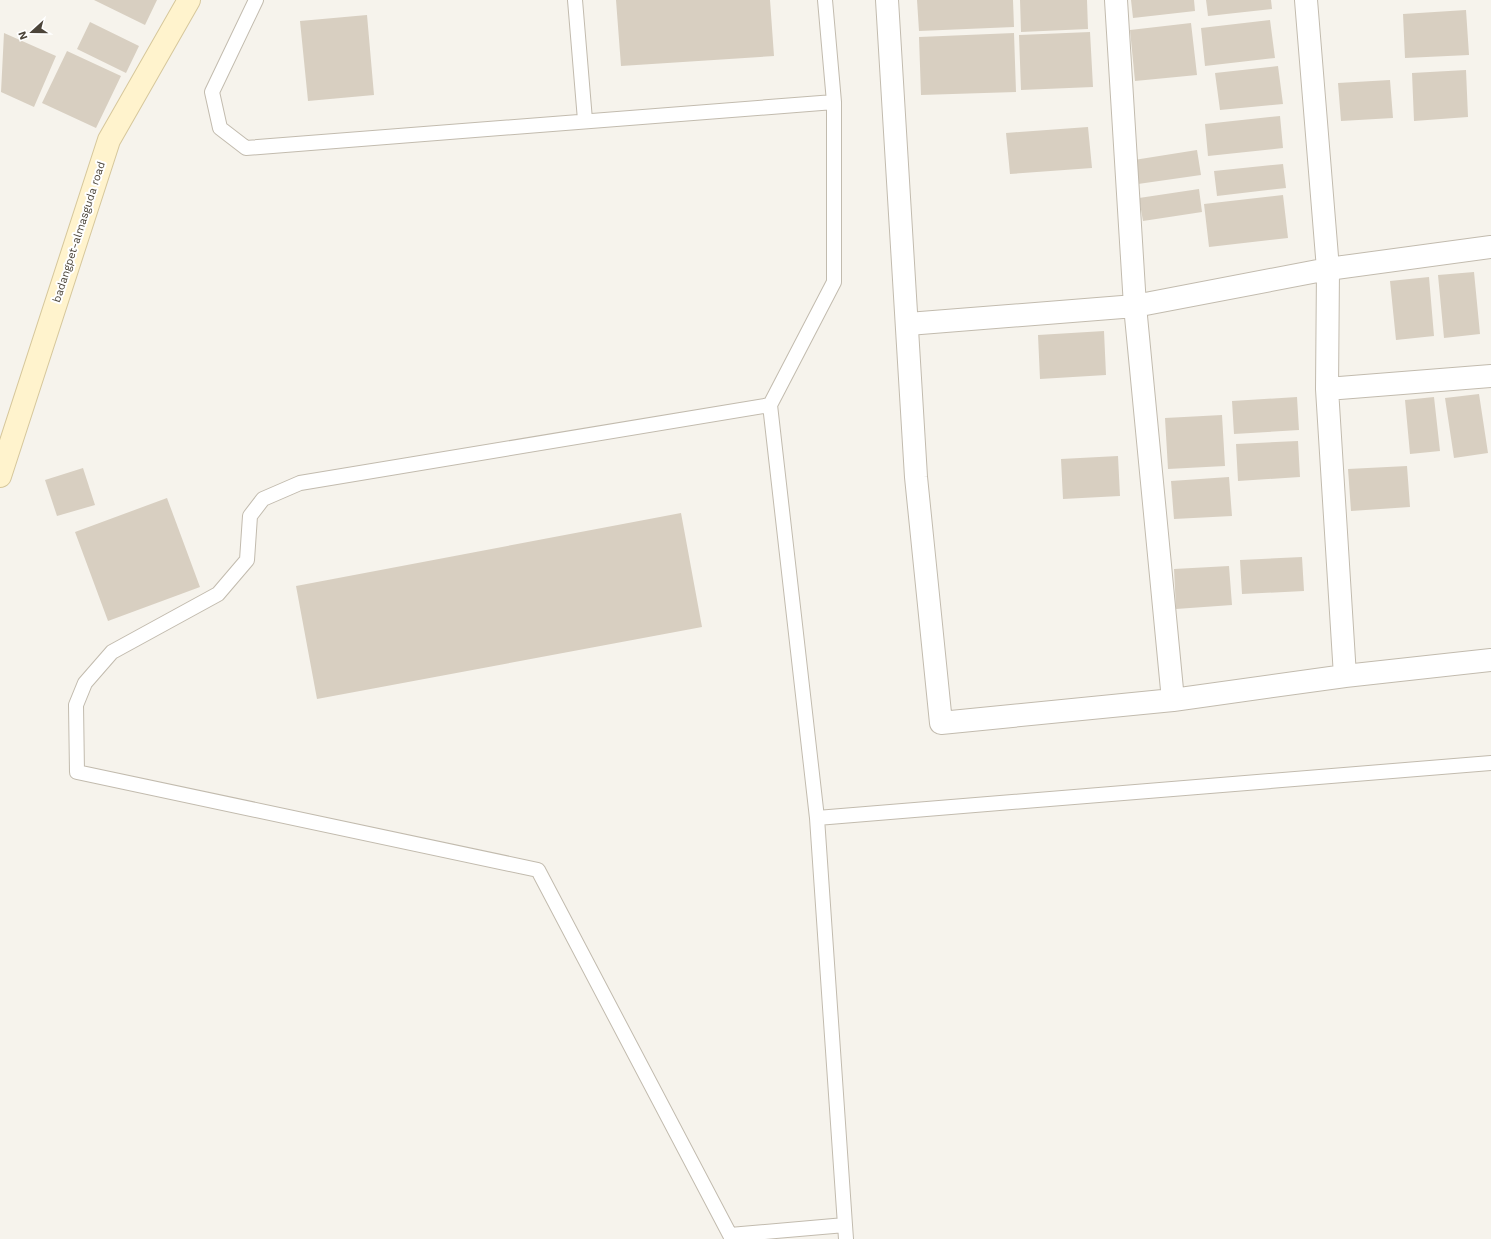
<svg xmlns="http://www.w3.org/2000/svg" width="1491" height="1239" font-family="'Work Sans',sans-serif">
<rect width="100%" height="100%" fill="#f6f3ec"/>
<path fill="#d8cfc1" d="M94,0h63l-12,25z
M616,0h154l4,56 -153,10z
M917,0h96l1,27 -95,4z
M1020,0h67l1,29 -67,3z
M1131,0h63l1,11 -62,7z
M1206,0h65l1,9 -64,7z
M1466,10l3,45 -64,3 -2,-44z
M367,15l7,80 -66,6 -8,-80z
M1270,20l5,38 -70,8 -4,-38z
M90,22l49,24 -13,27 -49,-24z
M1191,23l6,52 -62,6 -5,-51z
M1090,32l3,55 -72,3 -2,-55z
M4,33l52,23 -22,51 -33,-15z
M1014,33l2,59 -95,3 -2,-58z
M67,51l54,25 -25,52 -54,-25z
M1278,66l5,38 -63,6 -5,-37z
M1466,70l2,47 -54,4 -2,-48z
M1390,80l3,38 -52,3 -3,-38z
M1280,116l3,32 -75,8 -3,-32z
M1088,127l4,41 -82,6 -4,-41z
M1197,150l4,25 -63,9 -4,-24z
M1283,164l3,24 -69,8 -3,-25z
M1199,189l3,23 -59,9 -4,-23z
M1283,195l5,43 -79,9 -5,-43z
M1474,272l6,62 -36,4 -6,-63z
M1429,277l5,59 -38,4 -6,-59z
M1104,331l2,44 -66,4 -2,-44z
M1479,394l9,59 -34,5 -9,-60z
M1297,397l2,33 -65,4 -2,-33z
M1434,397l6,54 -30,3 -5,-54z
M1222,415l3,51 -57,3 -3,-51z
M1298,441l2,36 -62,4 -2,-37z
M1118,456l2,40 -57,3 -2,-40z
M1407,466l3,41 -59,4 -3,-42z
M83,468l12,37 -38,11 -12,-36z
M1229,477l3,39 -58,3 -3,-38z
M167,498l33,89 -92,34 -33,-89z
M681,513l21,114 -385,72 -21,-113z
M1302,557l2,34 -62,3 -2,-34z
M1229,566l3,39 -56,4 -2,-40z"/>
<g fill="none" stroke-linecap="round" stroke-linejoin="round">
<defs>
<path id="lane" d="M256,0l-44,92 8,36 26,20 588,-46
M575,0l10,120
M825,0l9,102v180l-64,123 47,413 28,407
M770,405l-470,78 -37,16 -13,17 -3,44 -29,34 -106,58 -27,31 -9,22 1,67 461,98 192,365 115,-10 1,14
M817,818l674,-55"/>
<path id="street" d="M887,0l29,477 25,246 232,-23 172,-24 146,-16
M1116,0l19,306 38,394
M1306,0l22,269 -1,120 18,287
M908,324l227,-18 193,-37 163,-22
M1327,389l164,-13"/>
<path id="secondary" d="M0,476l109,-336 80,-140"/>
</defs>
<use href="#lane" stroke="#c2bbae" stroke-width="16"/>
<use href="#street" stroke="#c2bbae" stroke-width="24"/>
<use href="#secondary" stroke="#d6c79b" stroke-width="24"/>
<use href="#lane" stroke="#fff" stroke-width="14"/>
<use href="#street" stroke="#fff" stroke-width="22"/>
<use href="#secondary" stroke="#fff3cd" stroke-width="22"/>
</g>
<g text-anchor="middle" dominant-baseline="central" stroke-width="4" stroke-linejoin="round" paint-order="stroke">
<g font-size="11" fill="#4b4439" stroke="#fff">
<text transform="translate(79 232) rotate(-72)">badangpet-almasguda road</text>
</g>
</g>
<g transform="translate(32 32) rotate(249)" stroke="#ffffff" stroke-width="3" paint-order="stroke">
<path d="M0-3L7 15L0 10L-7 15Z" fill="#4b4439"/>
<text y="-6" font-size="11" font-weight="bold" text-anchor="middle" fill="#4b4439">N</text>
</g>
</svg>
